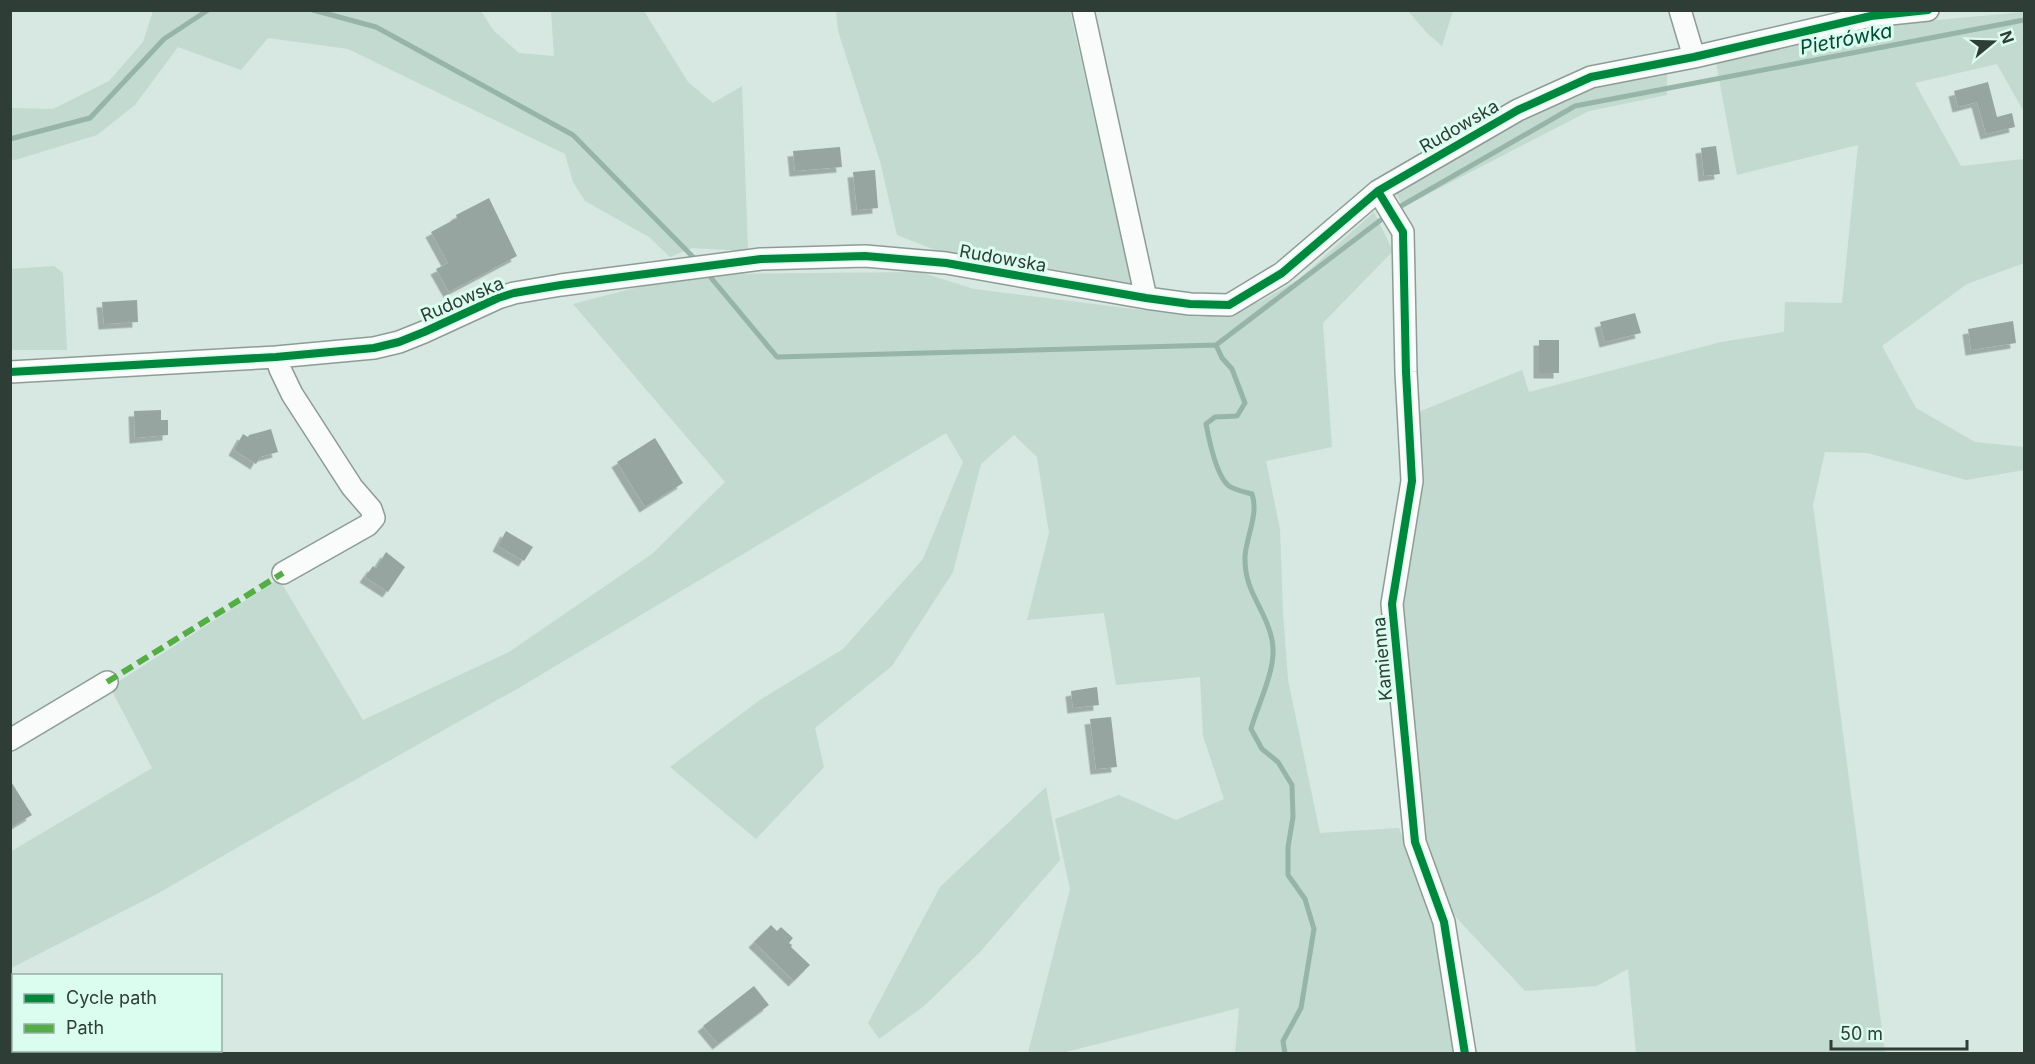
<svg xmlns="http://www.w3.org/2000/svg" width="2035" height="1064" font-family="Inter,sans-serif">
<defs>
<filter id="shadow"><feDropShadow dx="-5.5" dy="5.5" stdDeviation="0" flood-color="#0004"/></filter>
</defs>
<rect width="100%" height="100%" fill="#d6e8e1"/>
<path fill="#c2dad0" d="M153,11h328l13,20 25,22 35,3 -3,-45h93l44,71 25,21 29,-17 6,165 -56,-3 -22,9 -21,-20 -64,-36 -12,-19 -8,-28 -217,-105 -80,-11 -27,32 -63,-23 -43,58 -38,30 -82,25 -4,-1v-51l42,1 56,-28 34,-39z
M836,11h234l62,275 -184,-31 -51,-20 -17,-74 -42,-130z
M1408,11h45l-11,35 -15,-13z
M2024,12v100l-27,-48 -82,19 46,83 63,-7v104l-57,21 -85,62 34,62 59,34 49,5v23l-58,10 -99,-27 -42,-1 -12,53 72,548h-249l-8,-84 -31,17 -72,5 -74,-79 -26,-73 -24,-232 20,-117 -5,-77 106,-43 7,22 192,-50 63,-10 1,-30 57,1 16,-158 -121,30 -21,-112 156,-37z
M1667,73v22l-78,16 -186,96 -8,-16 125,-73 69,-30z
M1374,212l19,39 -70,72 9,124 -66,14 14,68 3,82 5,69 32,153 79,-5 35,94 21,131h-220l4,-45 -177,45h-34l42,-164 -15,-70 64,-24 57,25 48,-21 -21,-63 -3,-59 -84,8 -12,-72 -77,7 22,-87 -12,-76 -23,-22 -33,29 -28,108 -61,94 -77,62 9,39 -68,72 -86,-72 90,-67 83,-51 80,-90 40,-97 -17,-29 -424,253 -192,108 -173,100 -146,74 -1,-116 142,-84 -42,-81 169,-108 84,141 146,-68 143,-98 73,-72 -152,-178 81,-21 70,-9 196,-2 54,17 224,28 34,-4 29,-12 38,-22z
M54,266l9,7 4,77h-56v-81z
M1046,787l14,73 -80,92 -56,54 -45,33 -11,-16 72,-136z"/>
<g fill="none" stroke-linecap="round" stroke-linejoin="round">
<path stroke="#96b4a8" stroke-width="5" d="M313,10l63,17 197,108 123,125
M10,139l80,-21 74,-79 44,-29
M1394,210l181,-104 449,-86
M707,273l70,84 439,-12
M1216,345l170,-129
M1216,345l6,13 10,11 13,34 -8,13 -22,1 -9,7c3,16 10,52 23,62 6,4 16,6 23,8 7,20 -6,43 -7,63 -1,36 22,53 27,83 6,27 -14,63 -21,89l11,20 16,13 14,23 1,32 -5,30v28l17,24 9,30 -13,79 -18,33 2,13"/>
</g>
<path fill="#97a5a0" filter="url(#shadow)" d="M1988,82l9,35 15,-4 3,14 -29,7 -9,-32 -19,5 -4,-16z
M1716,146l4,28 -16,2 -3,-28z
M840,147l2,20 -47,4 -2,-20z
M875,170l3,38 -21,2 -4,-38z
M489,198l28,58 -68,36 -13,-23 12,-6 -17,-31 26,-14 -1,-3z
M137,300l1,22 -34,2 -2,-22z
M1635,313l6,20 -36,9 -5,-20z
M2013,321l3,22 -45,7 -3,-21z
M1539,340h20v33h-20z
M161,410v10h7v15l-33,3 -1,-27z
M271,429l7,23 -18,5 -4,7 -22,-14 9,-16 5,3 1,-2z
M655,438l28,45 -38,24 -28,-45z
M506,531l27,16 -9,14 -26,-15z
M386,552l19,15 -17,25 -23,-15 8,-11 3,2z
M1097,687l2,18 -26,3 -2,-17z
M1111,717l6,50 -21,2 -6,-50z
M10,780l22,35 -22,13z
M771,925l6,6 4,-4 12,11 -4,5 3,2 -1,2 19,18 -16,16 -40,-39z
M754,986l15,19 -51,39 -15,-18z"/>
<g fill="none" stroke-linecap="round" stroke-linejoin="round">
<defs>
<path id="minor" d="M1083,10l63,288
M1680,10l14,47
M1378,191l25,41 3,140 6,109 -20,123 23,238 29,80 21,132
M276,357l4,12 12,25 60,93 19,22 3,9 -6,7 -85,48
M10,372l266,-15 98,-9 25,-6 25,-10 74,-34 16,-5 47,-8 200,-26 104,-3 81,7 200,35 44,6 39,1 53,-32 96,-82 140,-81 73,-33 103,-20 177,-41 57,-6
M10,740l97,-58"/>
</defs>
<use href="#minor" stroke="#8e9c96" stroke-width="24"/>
<use href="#minor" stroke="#f9fcfa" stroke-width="21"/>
<path stroke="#54ad45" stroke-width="6" stroke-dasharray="12 6" stroke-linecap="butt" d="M107,682l176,-109"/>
<defs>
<path id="cycleway" d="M1378,191l25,41 3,140 6,109 -20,123 23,238 29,80 21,132
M10,372l266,-15 98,-9 25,-6 25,-10 74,-34 16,-5 47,-8 200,-26 104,-3 81,7 200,35 44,6 39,1 53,-32 96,-82 140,-81 73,-33 103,-20 177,-41 57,-6"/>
</defs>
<use href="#cycleway" stroke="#dbfdef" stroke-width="11"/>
<use href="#cycleway" stroke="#00873e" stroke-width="8"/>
</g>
<g text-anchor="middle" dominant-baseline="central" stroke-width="6" stroke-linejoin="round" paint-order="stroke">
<g font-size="18" fill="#2f3d37" stroke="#dbfdef">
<text transform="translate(1459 126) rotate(-30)">Rudowska</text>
<text transform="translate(1003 258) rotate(10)">Rudowska</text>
<text transform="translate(462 299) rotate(-23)">Rudowska</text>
<text transform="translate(1382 659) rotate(-95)">Kamienna</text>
</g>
<g font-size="20" font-style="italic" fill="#004a36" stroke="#dbfdef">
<text transform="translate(1846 39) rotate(-11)">Pietrówka</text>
</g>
</g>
<rect width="2035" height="1064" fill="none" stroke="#2f3d37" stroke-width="24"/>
<rect x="12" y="974" width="210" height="78" fill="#dbfdef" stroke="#96b0a5" stroke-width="1.5"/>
<rect x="24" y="994" width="30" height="9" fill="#00873e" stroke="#96b0a5" stroke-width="1.5"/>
<text x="66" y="1004" font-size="18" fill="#2f3d37">Cycle path</text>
<rect x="24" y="1024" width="30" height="9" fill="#54ad45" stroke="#96b0a5" stroke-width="1.5"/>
<text x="66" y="1034" font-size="18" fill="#2f3d37">Path</text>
<g transform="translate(1993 42) rotate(71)" stroke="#dbfdef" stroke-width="4.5" paint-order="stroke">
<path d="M0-4.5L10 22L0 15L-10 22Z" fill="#2f3d37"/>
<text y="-9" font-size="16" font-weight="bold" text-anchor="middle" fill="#2f3d37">N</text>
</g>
<path d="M1831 1040v9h136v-9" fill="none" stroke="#2f3d37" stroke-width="3"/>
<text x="1840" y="1040" font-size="18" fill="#2f3d37" stroke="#dbfdef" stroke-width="4.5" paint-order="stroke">50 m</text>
</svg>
